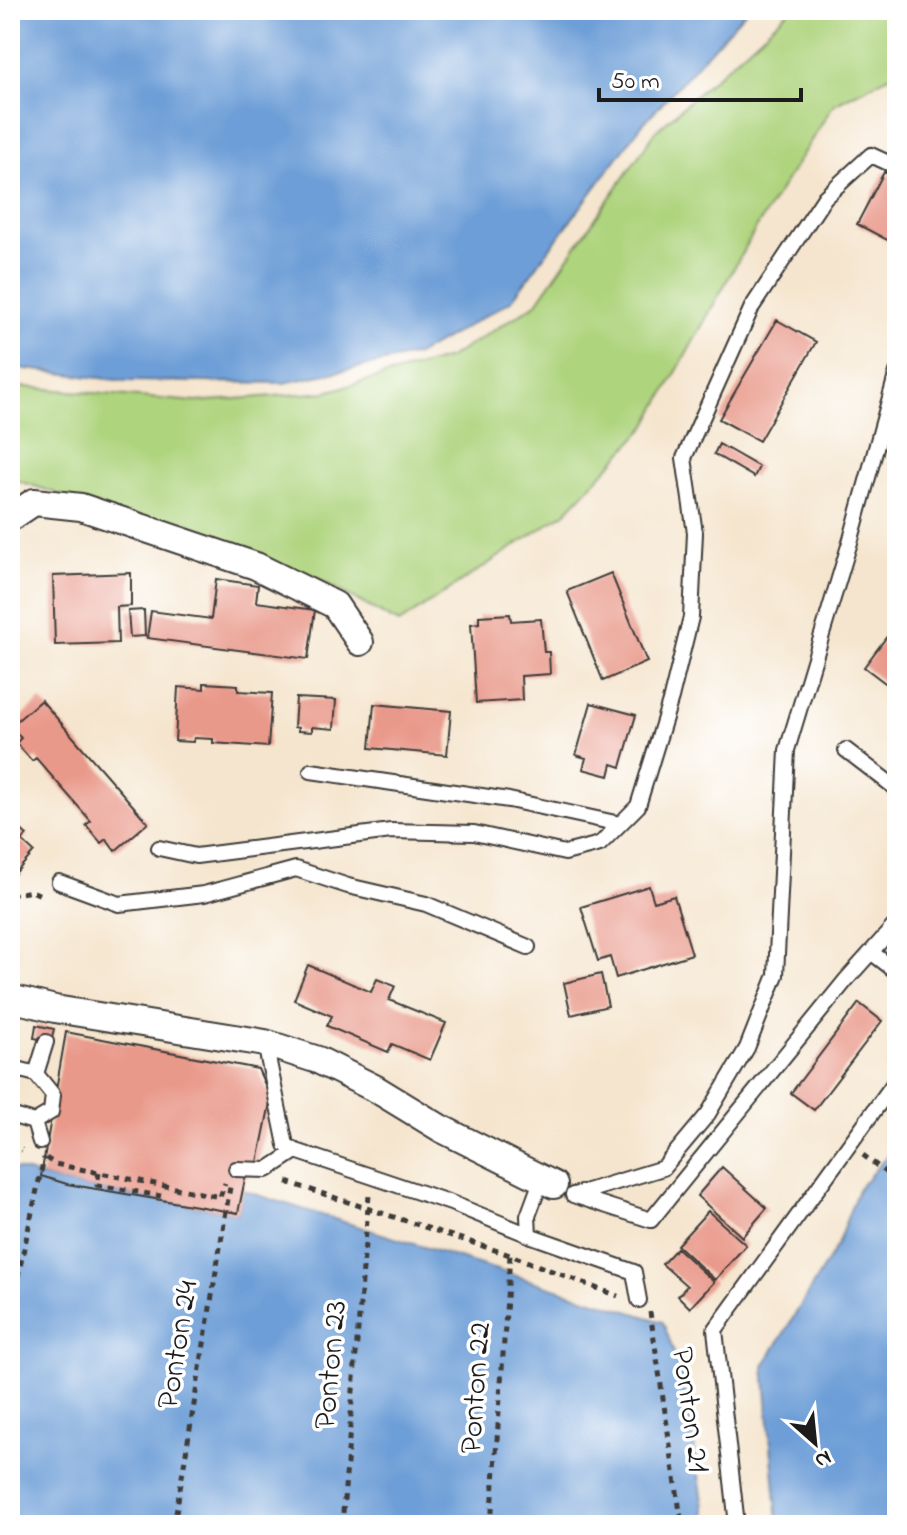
<svg xmlns="http://www.w3.org/2000/svg" width="907" height="1535" font-family="'Indie Flower',sans-serif">
<rect width="100%" height="100%" fill="#fff"/>
<filter id="ink" filterUnits="userSpaceOnUse"><feTurbulence type="fractalNoise" baseFrequency=".0125" numOctaves="2"/><feDisplacementMap in="SourceGraphic" scale="16" xChannelSelector="R" yChannelSelector="G"/><feConvolveMatrix kernelMatrix="1 2 1 2 8 2 1 2 1" color-interpolation-filters="sRGB"/></filter>
<filter id="wash" filterUnits="userSpaceOnUse"><feTurbulence type="fractalNoise" baseFrequency=".006" numOctaves="4" result="noise"/><feDisplacementMap in="SourceGraphic" scale="32" xChannelSelector="R" yChannelSelector="G"/><feGaussianBlur stdDeviation="1.8" result="paint"/><feColorMatrix in="noise" values="0 0 0 0 0 0 0 0 0 0 0 0 0 0 0 0 0 1.4 0 .05"/><feComposite in="paint" operator="in"/></filter>
<g filter="url(#wash)">
<rect width="100%" height="100%" fill="#f5e5ce"/>
<path fill="#afd47e" stroke="#66784d" stroke-width="2" d="M790,10h107v62l-63,32 -79,126 -109,197 -80,85 -167,111 -81,-44 -308,-101v-90l14,-1 172,15 130,-10 123,-34 87,-54 120,-173z"/>
<path fill="#6d9ed7" stroke="#445d7a" stroke-width="2" d="M10,10h737l-106,116 -130,175 -94,54 -133,28 -160,-2 -114,-14z
M897,1145v380h-119l-14,-159 73,-121 21,-56z
M10,1167l57,17 171,29 4,-23 421,132 20,56 24,147h-697z"/>
<g id="blocks">
<path fill="#e9998a" d="M884,172l13,7v52l-6,11 -34,-18z
M777,320l39,22 -57,99 -40,-22z
M719,444l40,23 -5,10 -40,-23z
M131,573v33l-14,1 1,36 -63,2 -2,-69z
M611,573l36,89 -44,19 -36,-90z
M216,579l42,6 -2,17 59,8 -7,49 -161,-21 4,-27 60,8z
M144,610l1,26 -15,1 -2,-26z
M510,614l1,7 30,-2 3,33h5l1,22 -29,2 1,24 -46,3 -5,-79 8,-1v-7z
M897,623v69l-33,-25z
M204,683l34,2v6l34,2 -4,54 -55,-4v-4l-19,-1 -1,4 -18,-1 3,-54 26,2z
M296,698l40,2 -2,29 -22,-2v5l-14,-1v-3l-4,-1z
M41,700l107,123 -33,28 -9,-12 -5,4 -15,-18 5,-4 -55,-63 -4,3 -16,-18 5,-5 -10,-12z
M591,703l45,12 -15,52 -9,-3 -3,12 -26,-7 3,-11 -10,-3z
M374,704l77,7 -4,44 -77,-7z
M10,820l17,15 -5,6 12,11 -24,27z
M649,886l5,16 20,-6 18,58 -76,24 -6,-21 -12,4 -17,-54z
M308,965l63,27 6,-13 18,7 -6,14 57,23 -16,37 -38,-16 -4,8 -61,-26 5,-10 -38,-16z
M601,974l7,32 -37,9 -7,-32z
M859,1003l23,18 -68,89 -23,-17z
M36,1025l18,4 -3,12 -17,-3z
M66,1032l192,37 13,29 -14,69 -12,12 -7,34 -171,-29 -26,-8z
M722,1167l45,41 -25,29 -45,-41z
M708,1211l38,34 -31,35 -38,-35z
M677,1248l37,34 -24,26 -12,-12 9,-10 -25,-22z"/>
</g>
</g>
<g filter="url(#ink)">
<use href="#blocks" fill-opacity="0" stroke="#3d3a37" stroke-width="2"/>
<g fill="none" stroke-linecap="round" stroke-linejoin="round">
<defs>
<path id="lane" d="M846,750l51,39
M311,771l198,29 111,24
M159,848l37,8 195,-25 83,2 91,20 35,-9 38,-38 33,-108 20,-81 4,-84 -11,-75 68,-151 73,-110 46,-42 26,12
M59,882l60,22 85,-10 92,-25 52,17 78,18 102,43
M871,952l26,20
M265,1043l21,102 10,6
M10,1067l26,7 17,21 -2,17 -17,10 -24,-7
M36,1074l10,-32
M34,1122l6,20
M236,1169l31,1 29,-19 155,52 78,32
M542,1178l-14,38 1,19 105,37 5,28
M573,1195l78,25 195,-240 51,-57
M574,1195l89,-27 45,-54 39,-66 29,-73 11,-225 64,-211 46,-167
M737,1525l-22,-195 182,-251"/>
<path id="street" d="M10,518l24,-16 47,5 175,59 79,39 25,37
M10,998l45,11 210,34 53,17 58,29 64,39 114,57"/>
</defs>
<use href="#lane" stroke="#3d3a37" stroke-width="18"/>
<use href="#street" stroke="#3d3a37" stroke-width="30"/>
<path stroke="#3d3a37" stroke-width="5" stroke-dasharray="6 6" stroke-linecap="butt" d="M10,895l22,-4 11,5
M10,1146l12,4
M863,1155l34,26
M46,1158l9,6 165,33 5,-14
M99,1173l-2,12 64,11
M287,1182l223,73 108,41
M10,1312l34,-154
M650,1312l32,213
M174,1525l56,-338
M342,1525l27,-330
M491,1525l19,-270"/>
<use href="#lane" stroke="#fff" stroke-width="14"/>
<use href="#street" stroke="#fff" stroke-width="26"/>
</g>
</g>
<g text-anchor="middle" dominant-baseline="central" stroke-width="7" stroke-linejoin="round" paint-order="stroke">
<g font-size="32" fill="#1c1c1c" stroke="#fff">
<text transform="translate(179 1345) rotate(-81)">Ponton 24</text>
<text transform="translate(332 1365) rotate(-85)">Ponton 23</text>
<text transform="translate(477 1388) rotate(-86)">Ponton 22</text>
<text transform="translate(689 1410) rotate(82)">Ponton 21</text>
</g>
</g>
<rect width="907" height="1535" fill="none" stroke="#fff" stroke-width="40"/>
<g transform="translate(815 1443) rotate(153)" stroke="#ffffff" stroke-width="6" paint-order="stroke">
<path d="M0-6L14 30L0 20L-14 30Z" fill="#1c1c1c"/>
<text y="-12" font-size="22" font-weight="bold" text-anchor="middle" fill="#1c1c1c">N</text>
</g>
<path d="M599 88v12h202v-12" fill="none" stroke="#1c1c1c" stroke-width="4"/>
<text x="611" y="88" font-size="24" fill="#1c1c1c" stroke="#ffffff" stroke-width="6" paint-order="stroke">50 m</text>
</svg>
